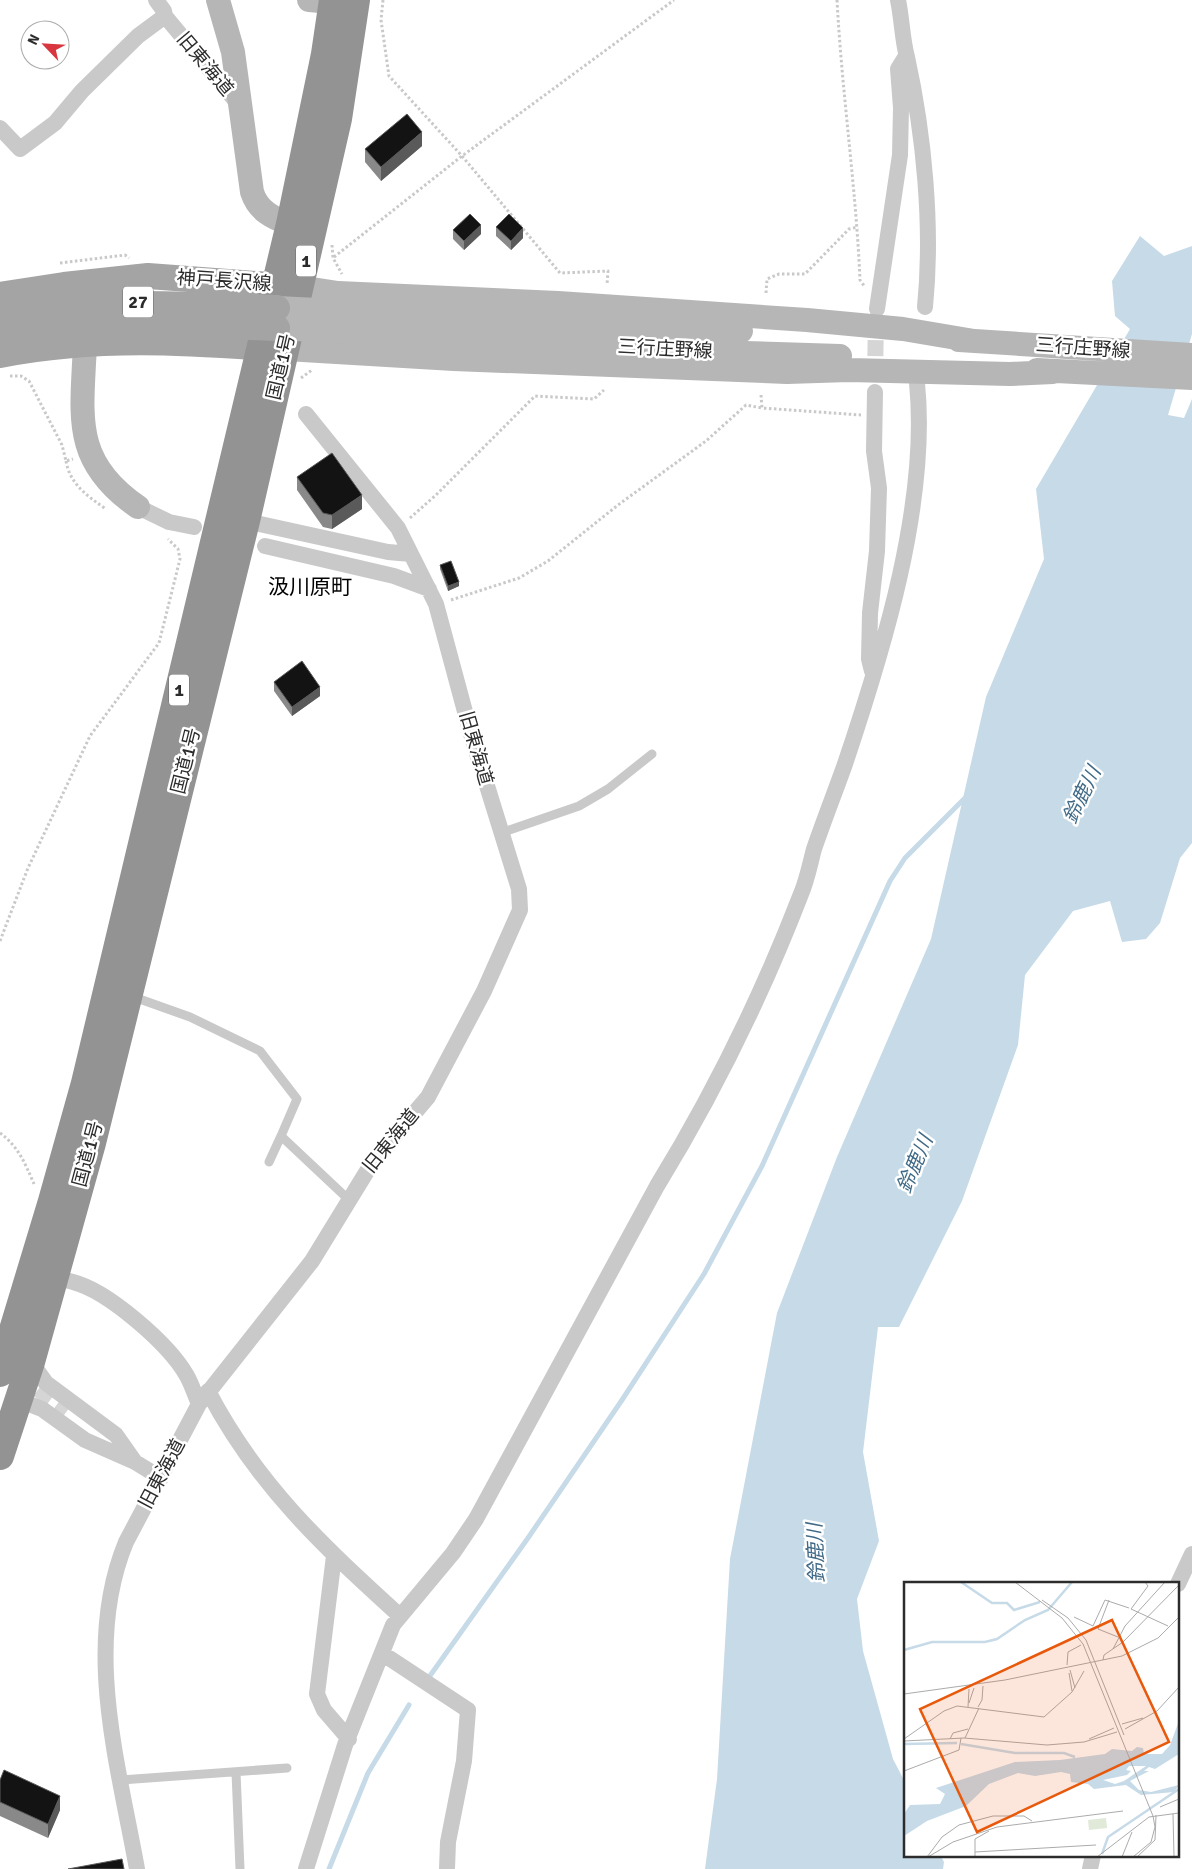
<svg xmlns="http://www.w3.org/2000/svg" width="1192" height="1869" font-family="Signika,'Noto Sans JP',sans-serif">
<rect width="100%" height="100%" fill="#fff"/>
<path fill="#c6dae8" d="M1140,236l24,20 28,-10v88l-24,81 16,3 8,-19v444l-12,15 -20,65 -14,16 -24,3 -12,-41 -37,10 -48,64 -7,70 -56,156 -63,126h-21l-15,125 16,89 -22,58 6,52 30,108 13,25v71h34l4,7 -1,7h-238l12,-90 13,-220 47,-246 60,-156 94,-218 55,-242 58,-138 -8,-70 94,-160 -15,-13 -3,-35z"/>
<g fill="none" stroke-linecap="round" stroke-linejoin="round">
<path stroke="#c6dae8" stroke-width="5" d="M427,1680l101,-142 94,-138 82,-126 58,-108 128,-285 15,-23 60,-60
M329,1869l39,-96 41,-68"/>
<path stroke="#d5d5d5" stroke-width="16" stroke-dasharray="16 8" stroke-linecap="butt" d="M875,380l1,-63
M19,1375l48,36"/>
<path stroke="#c9c9c9" stroke-width="3" stroke-dasharray="2.5 2.5" stroke-linecap="butt" d="M383,0l-2,20 8,56 73,80 98,117 48,-2 -1,14
M837,0c5,94 19,187 23,280l5,7
M332,245l1,13 9,16
M334,257l128,-101 212,-156
M60,263l65,-8 4,3
M766,293l1,-14 12,-5h26l44,-45 9,-2
M10,376h11l8,5 33,64 4,16 7,-2
M301,378l11,-8
M761,395l1,13 99,7
M66,461c4,23 21,35 40,48
M410,518l26,-23 99,-99 59,3 10,-9
M451,600l68,-22 29,-17 70,-56 88,-64 40,-36 16,3
M0,941l28,-73 62,-132 69,-93 21,-84 -2,-10 -10,-10
M0,1133c18,13 25,30 34,51"/>
<path stroke="#c9c9c9" stroke-width="9" d="M501,833l78,-27 29,-17 44,-35
M131,996l59,21 70,34 37,48 -16,37 67,63
M269,1162l12,-26
M236,1772l4,97
M121,1780l166,-12"/>
<path stroke="#c9c9c9" stroke-width="16" d="M156,0l8,11 1,5 74,89
M898,0c4,19 4,38 9,57 17,77 26,170 18,250
M0,128l20,21 35,-26 27,-32 56,-55 27,-20
M877,309l23,-154 1,-47 -3,-39 8,-13
M138,507l31,15 25,5
M246,521l142,31 23,2
M265,546l129,30 35,13
M872,671l-3,-12 1,-46 7,-62 2,-63 -5,-37 1,-59
M54,1278c6,1 13,2 19,4 35,9 96,62 114,94 5,9 8,19 12,28
M31,1362l15,21 70,52 19,27
M208,1391c49,94 115,155 192,225
M17,1405l12,-1 13,5 43,31 50,22 26,16
M334,1556l-17,138 7,16 25,29
M1178,1584l14,-30
M383,1654l85,56 -4,51 -16,81 -1,27
M137,1869c-19,-106 -54,-223 -11,-327l73,-138 113,-143 60,-98 56,-66 56,-106 36,-81 -1,-21 -48,-155 -35,-130 -38,-76 -92,-114
M306,1869l39,-124 48,-120 60,-72 23,-34 181,-333c57,-93 105,-191 144,-292 6,-14 9,-30 13,-45 10,-29 21,-57 31,-85 38,-113 84,-261 72,-381
M1090,1869l3,-14"/>
<path stroke="#b6b6b6" stroke-width="24" d="M218,0l15,52 19,140c6,19 21,26 38,32
M309,0l23,2
M299,287l39,6 220,10 249,17 96,9 71,12
M959,340l233,15
M85,344c-3,72 -14,117 53,163
M286,349l168,10 333,13 62,-2 161,4 43,-2
M744,353l96,3
M1037,370l155,8"/>
<path stroke="#a4a4a4" stroke-width="26" d="M0,295l64,-10 84,-9 150,11
M0,355c96,-19 186,-13 282,-6"/>
<path stroke="#939393" stroke-width="28" d="M0,1373l52,-172 33,-118 205,-859 35,-170 8,-54
M0,1456l31,-94 61,-219 154,-622 92,-402 18,-119"/>
<path stroke="#b6b6b6" stroke-width="24" d="M277,308l464,23
M277,328l467,25"/>
<path stroke="#a4a4a4" stroke-width="26" d="M0,315c95,-16 182,-11 277,-7
M0,336c92,-16 183,-12 277,-8"/>
</g>
<path fill="#898989" d="M422,146l-41,35 -16,-19v-13z
M496,227l27,11 -12,12 -15,-14z
M453,230l28,4 -17,16 -11,-11z
M297,477l65,32 -30,20 -9,-2 -26,-37z
M440,565l19,21 -11,5 -8,-22z
M274,682l46,14 -28,20 -18,-25z
M0,1780l60,30 -12,28 -48,-22z"/>
<path fill="#5a5a5a" d="M422,132v14l-41,35v-14z
M481,225v9l-17,16v-9z
M523,228v10l-12,12v-9z
M362,495v14l-30,20v-14z
M459,582v4l-11,5v-5z
M320,687v9l-28,20v-9z
M60,1796v14l-12,28v-14z"/>
<path fill="#131313" stroke="#5a5a5a" d="M407,114l15,18 -41,35 -16,-18z
M470,214l11,11 -17,16 -11,-11z
M509,214l14,14 -12,13 -15,-14z
M332,453l30,42 -30,20 -9,-2 -26,-36z
M451,561l8,21 -11,4 -8,-21z
M302,661l18,26 -28,20 -18,-25z
M4,1770l56,26 -12,28 -48,-22v-22z
M122,1859l2,10h-56z"/>
<g text-anchor="middle" dominant-baseline="central" stroke-width="5" stroke-linejoin="round" paint-order="stroke">
<g fill="#fff" stroke="#6b6b6b" stroke-width="1">
<rect x="296" y="245.5" width="20" height="31" rx="4"/>
<rect x="123" y="286.5" width="30" height="31" rx="4"/>
<rect x="169" y="674.5" width="20" height="31" rx="4"/>
</g>
<g font-size="18" font-weight="bold" fill="#2c2c2c">
<text x="306" y="261">1</text>
<text x="138" y="302">27</text>
<text x="179" y="690">1</text>
</g>
<g font-size="19" fill="#2c2c2c" stroke="#fff">
<text transform="translate(205 64) rotate(50)">旧東海道</text>
<text transform="translate(224 281) rotate(4)">神戸長沢線</text>
<text transform="translate(1083 348) rotate(4)">三行庄野線</text>
<text transform="translate(665 349) rotate(3)">三行庄野線</text>
<text transform="translate(281 367) rotate(-77)">国道1号</text>
<text transform="translate(476 748) rotate(74)">旧東海道</text>
<text transform="translate(186 761) rotate(-76)">国道1号</text>
<text transform="translate(391 1141) rotate(-51)">旧東海道</text>
<text transform="translate(88 1154) rotate(-75)">国道1号</text>
<text transform="translate(162 1474) rotate(-62)">旧東海道</text>
</g>
<g font-size="20" font-style="italic" fill="#406a87" stroke="#fff">
<text transform="translate(1082 795) rotate(-64)">鈴鹿川</text>
<text transform="translate(915 1164) rotate(-67)">鈴鹿川</text>
<text transform="translate(816 1553) rotate(-93)">鈴鹿川</text>
</g>
<g font-size="21" fill="#000" stroke="#fff">
<text x="310" y="587">汲川原町</text>
</g>
</g>
<g transform="translate(904 1582)">
<rect width="275" height="275" fill="#fff"/>
<path d="M202,236l1,10 -18,2 -1,-10z" fill="#e1e9d9"/>
<path d="M275,139v33l-24,15 -6,-2 -5,4h5l-19,10 9,9 12,2 28,-7 -5,7 -33,3 -15,-10 -32,4 -6,-5 -17,-2 -1,-8 -9,-2 -26,4 -17,-3 -29,11 -23,22 -39,15 -23,15v-22l6,-9 30,-1 5,-10 -9,-6 79,-26 45,-2 45,-6 7,-5 20,2 5,-4 6,1 1,6h18l8,-9zM225,184h17l-22,15 -9,3 -12,-4 24,-5 4,-4 -5,-1z" fill="#c6dae8" fill-rule="evenodd"/>
<path fill="none" stroke="#c6dae8" stroke-width="2.5" d="M57,0l31,21h15l7,7 26,-8M0,68l28,-8h53l12,-3 28,-19 23,-10 24,-28M0,162l53,-1M57,162l54,9h49l11,4M198,272l6,-17 71,-48"/>
<path fill="none" stroke="#ababab" stroke-width="1" d="M111,0l47,36 21,26 70,172M241,0l3,4 -17,23 37,17M138,18l26,18 18,22 38,95M205,18l-11,29 20,8M170,35l19,9 12,-26 24,8M209,67l12,-23 40,-44M199,78l1,-5 19,-13 56,-57M163,83l1,-13 13,-7M166,88l5,18M165,91l3,18M0,112l101,-14 117,-24 36,-18 21,-21M65,121l5,-15M64,125l1,-18M74,125l4,-7 1,-14M218,142l21,-6M221,147l32,-18 22,-24M61,156l14,-30M0,157l40,-28 13,-5 87,11 28,-25 12,-21M46,157l3,-6 15,-4M185,157l25,-11M0,159l60,-3 83,7 37,-3 33,-10M0,189l55,-21 2,-12M256,225l19,-8M269,232l1,43M71,270l121,-7M23,275l15,-20 17,-12 34,-9h31l8,5M24,275l25,-15 44,-15 126,-16M71,275v-18l14,-8M193,275l52,-40 30,-4M218,275l10,-25M229,275l18,-15 4,-15 -2,-11M233,275l18,-17 1,-25"/>
<path fill="#e8590c" fill-opacity="0.15" stroke="#e8590c" stroke-width="2.5" d="M208,38l57,122 -192,90 -57,-123z"/>
<rect width="275" height="275" fill="none" stroke="#2c2c2c" stroke-width="2.5"/>
</g>
<g transform="translate(45 45) rotate(295)"><circle r="24" fill="#ffffff" stroke="#ababab"/>
<path d="M0-4L9 19L0 12L-9 19Z" fill="#d93740"/>
<text y="-8" font-size="14" font-weight="bold" text-anchor="middle" fill="#2c2c2c">N</text>
</g>
</svg>
